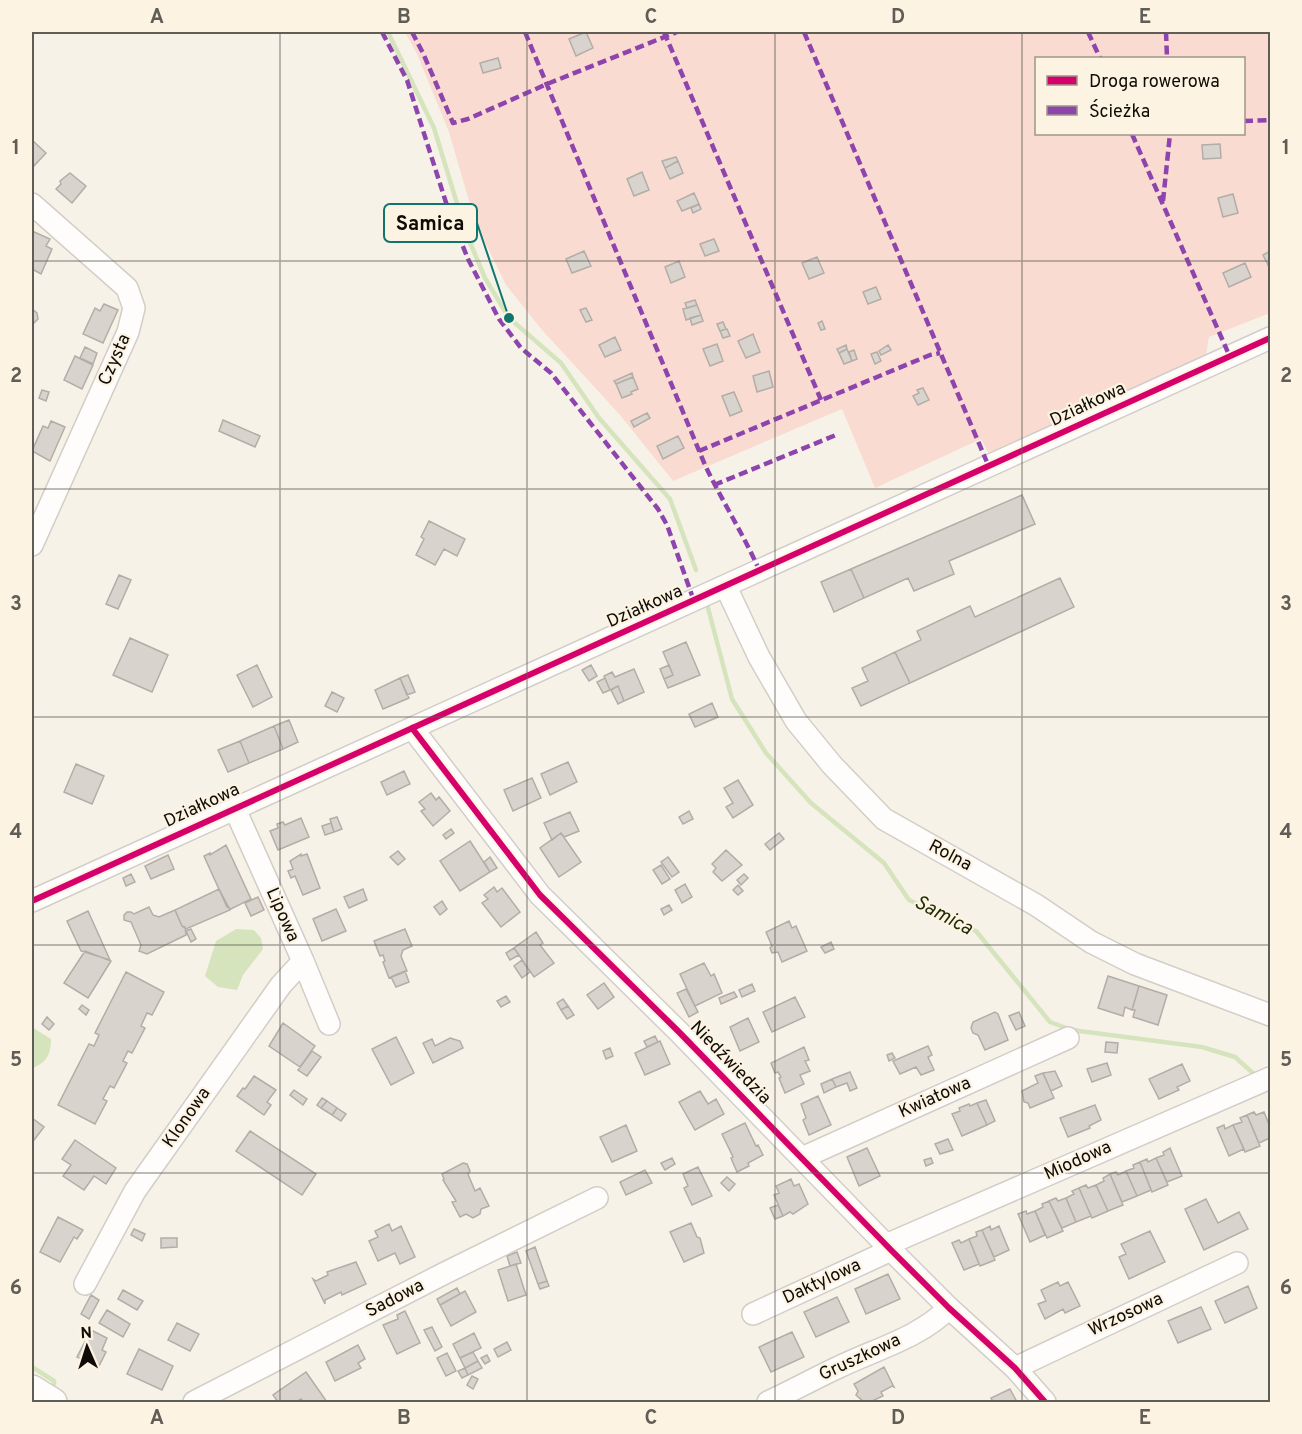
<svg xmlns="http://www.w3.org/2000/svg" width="1302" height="1434" font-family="Overpass,sans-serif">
<rect width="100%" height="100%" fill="#f7f2e8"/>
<path fill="#f9dbd1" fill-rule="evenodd" d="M405,32h865v281l-61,24 -4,24 -214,97 -10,-19 -106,49 -33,-79 -169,72 -53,-66 -78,-85 -36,-45 -21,-43 -16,-41 -20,-69 -32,-78zM1036,58h208v76h-208z"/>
<path fill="#d5e4bd" d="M236,929l18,1 7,8 2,11 -20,26 -6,15 -19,-3 -13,-11 11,-35z
M32,1027l19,12c0,15 -4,23 -18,29z"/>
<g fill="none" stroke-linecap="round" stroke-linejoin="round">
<path stroke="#d5e4bd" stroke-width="4.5" d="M388,32l46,96 32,105 19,45 24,40 52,45 38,55 71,81 26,71
M707,604l25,95 34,54 45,50 73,60 25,37 67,31 74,91 22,8 130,17 33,10 19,17
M32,1367l22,14v3"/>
</g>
<path fill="#d8d3cc" stroke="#b2ada7" stroke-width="1.5" d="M586,32l7,16 -17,8 -7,-17z
M498,58l3,10 -18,5 -3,-10z
M32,140l14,13 -14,15z
M1220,144l1,14 -18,1 -1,-14z
M676,157l2,4 -13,7 -3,-7z
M678,161l5,12 -13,6 -5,-11z
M642,172l7,18 -15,6 -7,-17z
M70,173l16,13 -14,17 -16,-14 5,-5 -1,-3z
M694,193l5,11 -17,7 -5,-10z
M1233,194l5,19 -15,4 -5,-19z
M699,204l2,5 -8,4 -2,-5z
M32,231l18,8 -4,7 6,3 -11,25 -9,-5z
M714,239l5,12 -14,5 -5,-12z
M584,251l7,15 -19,7 -6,-14z
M1270,251v18l-7,-14z
M817,257l7,16 -15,6 -7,-16z
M679,261l6,16 -14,6 -6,-16z
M1245,263l6,14 -22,10 -6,-14z
M876,287l5,12 -13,5 -5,-12z
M695,300l2,5 -10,3 -2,-5z
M104,304l14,6 -15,33 -20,-9 12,-26 5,3z
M697,305l4,10 -15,5 -3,-11z
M586,308l6,12 -6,2 -6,-12z
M32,309l5,4 1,6 -6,6z
M701,315l2,6 -11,4 -2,-7z
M822,321l3,8 -4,1 -3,-7z
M723,322l3,7 -6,2 -3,-7z
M726,329h1l3,7 -7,2 -3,-7z
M753,334l7,18 -14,6 -8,-17z
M615,337l6,13 -16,7 -6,-12z
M717,344l6,17 -13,5 -7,-17z
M846,345l1,4 -8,4 -2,-4z
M888,345l3,5 -10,5 -2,-4z
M85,347l12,6 -4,11 -13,-6z
M847,349l5,12 -8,3 -5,-11z
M854,350l3,9 -5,2 -3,-9z
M877,352l4,9 -6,3 -4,-10z
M75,356l18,9 -11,24 -18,-9z
M769,371l4,16 -16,5 -4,-16z
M632,373l1,4 -17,7 -2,-3z
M633,377l5,12 -7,3 1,2 -10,4 -6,-14z
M923,388l6,12 -11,5 -5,-9 6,-3 -2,-3z
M42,390l7,2 -3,9 -7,-3z
M734,392l8,19 -12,5 -8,-20z
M647,413l3,5 -16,9 -3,-6z
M223,420l37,16 -5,11 -36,-16z
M51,421l14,6 -15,34 -18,-10 11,-25 5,2z
M678,436l6,12 -21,11 -6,-13z
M1022,495l13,29 -86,37 5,13 -40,17 -6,-13 -44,20 -13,-29z
M429,521l36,18 -8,17 -13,-7 -9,16 -19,-10 8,-16 -3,-2z
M851,569l13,29 -30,14 -13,-30z
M119,575l12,5 -13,29 -12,-5z
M1060,578l14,29 -164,76 -15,-31 26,-12 -4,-9 53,-25 5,11z
M130,638l38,17 -16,37 -39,-17z
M686,642l14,33 -32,13 -4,-9 9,-4 -10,-23z
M895,652l15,31 -49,23 -9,-18 16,-7 -6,-13z
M257,665l15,32 -19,10 -16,-32z
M591,665l6,11 -8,5 -7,-11z
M669,665l4,10 -9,4 -4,-10z
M634,669l10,23 -20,9 -6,-15 -8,4 -6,-14 8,-4 3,5z
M408,675l7,17 -8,3 -7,-17z
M400,678l9,20 -26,11 -8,-19z
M605,678l5,12 -7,3 -6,-11z
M618,686l6,15 -6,3 -7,-14z
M332,692l12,6 -7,14 -12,-6z
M712,703l6,14 -23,10 -6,-13z
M289,720l9,22 -15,7 -9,-23z
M274,726l9,23 -34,14 -9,-22z
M240,741l9,22 -21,9 -10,-22z
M568,762l9,20 -27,13 -9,-21z
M76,764l28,12 -12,28 -28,-12z
M404,771l6,13 -23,11 -6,-13z
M532,778l9,20 -28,13 -9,-21z
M738,780l15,25 -20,13 -7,-11 7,-4 -9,-15z
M431,793l5,7 3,-3 11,14 -17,15 -12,-15 4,-2 -6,-7z
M689,811l4,8 -10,5 -4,-7z
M570,812l9,19 -15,6 -3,-4 -9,7 -8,-17z
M337,817l5,12 -8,3 -4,-13z
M301,818l8,19 -31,13 -8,-19 8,-3 -1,-4 6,-2 2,3z
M331,823l3,9 -9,3 -3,-9z
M451,829l3,4 -8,6 -3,-4z
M561,833l20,29 -22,15 -19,-29z
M779,833l5,6 -14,11 -5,-6z
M470,841l20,31 -30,19 -20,-30z
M226,845l25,54 -20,10 -4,-2 -23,-51 6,-3v2z
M726,850l16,15 -20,16 -9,-9 3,-4 -4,-4z
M398,851l7,8 -7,6 -8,-8z
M301,854v2l6,-2 13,34 -17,7 -8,-19 -4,2 -3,-7 5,-2 -3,-8z
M168,855l6,14 -23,10 -6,-13z
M490,857l7,11 -7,4 -6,-10z
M668,857l11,15 -7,5 -11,-15z
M661,865l9,14 -8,5 -9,-14z
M131,874l4,8 -9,4 -3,-8z
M744,874l4,4 -7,7 -4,-5z
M685,884l7,13 -10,6 -7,-13z
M738,885l5,6 -5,4 -5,-5z
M494,887l3,5 5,-4 18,24 -19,15 -19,-24 6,-4 -4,-4z
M219,889l11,21 -44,19 -4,-3 -7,-16z
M363,889l4,11 -18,8 -5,-11z
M258,897l6,13 -13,6 -6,-13z
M442,901l5,8 -7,6 -6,-8z
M669,905l3,5 -8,5 -3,-6z
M149,907l4,8 6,2 16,-7 7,16 3,1 1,8 -39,19 -8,-3 2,-6 -10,-23 -7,-2v-5l3,-3h4l3,2z
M336,909l10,22 -24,10 -9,-22z
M88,911l22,49 -29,-9 -14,-30z
M789,921l3,7 4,-2 11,25 -25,11 -4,-10 -6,1 -2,-5 2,-2 -6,-14z
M191,929l5,10 -5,3 -5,-11z
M405,929l7,17 -9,4 -2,6 6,15 -18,7 -6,-16 2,-1 -2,-6 -3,1 -6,-15z
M536,932l7,11 -3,2 14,18 -20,14 -20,-29z
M831,942l3,7 -9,4 -4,-6z
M514,948l5,7 -9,5 -4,-7z
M85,951l26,10 -23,37 -24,-15z
M522,960l8,12 -8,6 -8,-12z
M704,963l7,13 3,-2 8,19 -27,13 -15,-32z
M405,971l4,11 -13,5 -5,-10z
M126,972l38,20 -12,23 -5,-2 -6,13 4,2 -13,25 -4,-2 -5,10 4,2 -13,25 -4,-2 -7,13 4,2 -12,23 -37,-19 31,-61 5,2 5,-11 -4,-2z
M1108,976l31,10 -7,24 -7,-3 -2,9 -25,-8z
M604,983l10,14 -16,12 -11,-14z
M752,984l3,7 -13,6 -3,-7z
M1139,986l28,9 -9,30 -25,-8 2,-7h-3z
M686,989l12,23 -9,5 -12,-24z
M734,992l3,5 -16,7 -2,-6z
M506,996l4,6 -9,5 -4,-6z
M795,997l10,20 -33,15 -9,-20z
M563,999l5,7 -7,4 -4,-7z
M82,1005l7,5 -3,5 -7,-6z
M568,1006l6,9 -7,4 -6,-9z
M995,1012l3,2 10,26 -23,10 -7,-15 -5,-2 -2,-5 2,-6z
M1019,1012l6,14 -9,4 -7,-14z
M47,1017l7,7 -5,6 -7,-6z
M748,1018l11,24 -19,9 -10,-24z
M283,1023l32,23 -15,21 -31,-21z
M655,1036l3,6 -11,5 -3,-6z
M396,1037l18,36 -23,12 -19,-36z
M450,1038l10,3 3,7 -30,15 -10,-20 9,-4 3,7z
M660,1041l10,23 -25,11 -10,-22z
M1106,1042l12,1 -1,10 -12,-1z
M928,1046l4,9 -4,2 6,13 -13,5 -5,-8 -16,7 -7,-13z
M804,1047l5,13 -4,1 5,10 -10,4 4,9 -19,9 -6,-15 2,-1 -3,-5 -3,1 -4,-10z
M610,1048l3,8 -7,3 -3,-8z
M312,1051l9,6 -14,19 -9,-6z
M892,1053l3,5 -6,3 -2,-6z
M1107,1063l4,12 -19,7 -5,-13z
M1182,1064l8,17 -13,6 2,3 -20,9 -10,-20z
M1055,1071l7,15 -11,5 -8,-18z
M850,1072l7,16 -7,3 -3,-8 -11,4 -4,-8z
M1043,1073l11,25 -24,10 -2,-5 -4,-1 -2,-11 16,-8 -3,-7z
M254,1076l22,14 -9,12 4,3 -7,10 -27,-19 6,-8 2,1z
M832,1079l4,8 -12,6 -3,-9z
M294,1090l13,9 -4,6 -13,-10z
M700,1091l8,13 8,-5 8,15 -29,16 -16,-28z
M818,1096l13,29 -22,10 -6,-15 3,-2 -5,-14z
M322,1098l5,3 -6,7 -4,-3z
M986,1100l9,21 -8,4 -10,-22z
M327,1101l10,7 -5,7 -11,-7z
M977,1103l10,22 -25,11 -10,-22 8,-3 -1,-3 10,-4 1,2z
M1095,1105l6,15 -12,6 1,2 -22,9 -8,-19z
M337,1108l9,6 -5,7 -9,-6z
M1254,1112l2,3 8,-3 6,15v11l-11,5 -12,-28z
M1247,1115l13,31 -15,6 -12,-27 9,-3 -2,-4z
M32,1118l12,9 -10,13 -2,-2z
M745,1123l11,23 2,-1 5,10 -15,8 1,3 -12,6 -6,-14 2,-1 -11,-23z
M626,1125l11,26 -25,11 -12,-25z
M1224,1125l1,4 8,-4 11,24 -15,7 -12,-28z
M250,1131l66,43 -14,21 -66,-44z
M948,1139l5,11 -13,4 -5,-10z
M75,1140l41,28 -10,16 -12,-8 -10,14 -21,-14 8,-11 -9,-6z
M867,1148l13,28 -21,10 -12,-29z
M1170,1148l12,28 -15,6 -11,-24 8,-3 -1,-3z
M672,1158l3,6 -10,6 -4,-7z
M931,1158l2,5 -7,3 -2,-6z
M1156,1158l12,27 -16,7 -12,-30 7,-3 1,3z
M1140,1162l11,28 -14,6 -11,-25 8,-3 -1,-3z
M463,1163l4,1 3,7 -2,3 7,17 5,-3 9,18 -8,3 -1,5 -7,4 -7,-4 -6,3 -8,-15 4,-1 -13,-21 1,-1 -2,-5z
M698,1167l14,29 -20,9 -8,-17 4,-2 -5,-12z
M645,1170l7,13 -26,12 -6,-13z
M1126,1171l11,25 -15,6 -12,-28 6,-2 2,3z
M1110,1174l13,31 -15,6 -12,-26 8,-4 -1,-3z
M727,1177l8,7 -6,7 -8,-8z
M791,1179l3,7 5,-2 9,20 -15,10 -3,-2 -7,4 -9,-21 5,-2 -3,-7z
M1086,1185l2,3 8,-3 12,26 -16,7 -13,-30z
M1079,1188l12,28 -15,6 -10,-24 8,-4 -2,-3z
M1056,1198l2,3 8,-3 10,24 -14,6 -13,-27z
M1206,1199l12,24 21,-11 9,17 -44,21 -19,-41z
M1049,1201l14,30 -16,7 -12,-27 8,-4 -1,-3z
M778,1205l5,11 -8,3 -5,-11z
M1026,1211l1,3 8,-3 10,24 -15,7 -12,-28z
M58,1217l25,13 -6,9 -3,-2 -14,25 -20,-10z
M691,1223l6,14 3,1 4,15 -20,9 -14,-30z
M389,1224l3,7 9,-5 14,31 -15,7 -5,-11 -17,8 -9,-20 9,-4 -3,-6z
M990,1226l1,4 8,-4 10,24 -15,7 -12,-27z
M134,1229l11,5 -3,7 -11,-6z
M982,1230l13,30 -15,6 -11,-27 8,-3 -1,-4z
M1150,1231l15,31 -36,17 -10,-22 7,-3 -5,-10z
M161,1238h16v9l-16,1z
M969,1239l10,25 -15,6 -12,-27 7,-3 2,3z
M535,1247l12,34 -9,3 -12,-33z
M517,1252l4,11 -11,3 -3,-10z
M356,1262l10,22 -24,11 -1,-3 -16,8v4l-12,-25 3,2 12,-6 -1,-3z
M516,1264l10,31 -18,6 -10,-31z
M888,1274l12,25 -34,15 -11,-25z
M547,1281l2,5 -9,3 -2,-5z
M1058,1282l2,4 8,-4 12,24 -15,7 -2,-4 -18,10 -7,-15 8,-3 -5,-11z
M1248,1286l9,22 -32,15 -10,-22z
M457,1288l3,6 -20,11 -3,-6z
M123,1290l20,11 -6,9 -19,-11z
M465,1291l11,21 -25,14 -11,-21z
M91,1295l8,5 -10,19 -8,-5z
M837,1297l12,25 -33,15 -12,-25z
M1201,1307l10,22 -33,14 -10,-22z
M107,1310l23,14 -7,13 -24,-14z
M405,1311l15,32 -23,11 -14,-29 15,-6 -1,-4z
M177,1323l22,11 -9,17 -22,-11z
M432,1327l10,20 -7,4 -11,-21z
M91,1330l16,8 -5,12 4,2 -8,16 -21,-11z
M792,1332l12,25 -33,15 -12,-25z
M474,1333l7,15 -21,10 -7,-14z
M507,1342l4,8 -13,7 -4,-8z
M358,1345l7,14 -7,4 3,5 -26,13 -9,-19z
M139,1349l34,17 -11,24 -35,-16z
M473,1352l5,9 -13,7 -5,-10z
M447,1353l9,18 -10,5 -9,-18z
M487,1355l3,6 -5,3 -4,-6z
M478,1361l4,7 -14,7 -3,-7z
M884,1367l10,20 -2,-1 -11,6 2,4 -13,6h-6l-8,-7 2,-4 -4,-7z
M465,1368l3,7 -6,3 -4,-7z
M306,1372l21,30h-23l-3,-3 -5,3h-18l-5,-7z
M472,1376l6,3 -5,10 -6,-4z
M1010,1389l7,13h-24l-2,-4z"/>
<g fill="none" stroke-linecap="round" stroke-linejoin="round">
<defs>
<path id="minor" d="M32,204l95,84 7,20 -6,24 -96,213
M726,587l33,70 37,64 36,44 52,54 152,86 55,37 44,22 135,51
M412,728l128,167 139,137 212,218 58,58 66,60 30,34
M234,807l69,154 26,63
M32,901c412,-190 827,-373 1238,-563
M802,1158l266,-120
M886,1245l384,-167
M85,1284l50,-93 146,-206 22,-24
M753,1314l138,-64
M1015,1368l222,-105
M194,1402l251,-129 152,-75
M768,1402c24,-11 47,-24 71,-35 37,-18 80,-29 110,-59"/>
<path id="major" d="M32,1389l21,13"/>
</defs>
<use href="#minor" stroke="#d2cec7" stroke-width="24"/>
<use href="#major" stroke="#d2cec7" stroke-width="30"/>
<use href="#minor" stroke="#fefdfc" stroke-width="21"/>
<use href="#major" stroke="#fefdfc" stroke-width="27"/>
<path stroke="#8e44ad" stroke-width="4.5" stroke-dasharray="9 4.5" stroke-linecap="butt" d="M382,32l25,48 42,132 19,47 31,60 22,29 30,25 107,136 9,16 27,76
M412,32l11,21 30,70 15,-4 79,-35 130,-52
M525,32l180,433c17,36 39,70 55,107
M664,32l157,368
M804,32l185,435
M1088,32l12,26
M1166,32l1,26
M1244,121l26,-1
M1132,134l98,223
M1163,201l7,-67
M699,451l231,-96 10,-2
M714,485l122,-50"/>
<defs>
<path id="cycleway" d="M412,728l128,167 139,137 212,218 58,58 66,60 30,34
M32,901c412,-190 827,-373 1238,-563"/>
</defs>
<use href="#cycleway" stroke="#fdf3e2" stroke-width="10"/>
<use href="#cycleway" stroke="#d6006c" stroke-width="6"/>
</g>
<path fill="none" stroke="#605c56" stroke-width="1.5" stroke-opacity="0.55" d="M280,32v1370M527,32v1370M775,32v1370M1022,32v1370M32,261h1238M32,489h1238M32,717h1238M32,945h1238M32,1173h1238"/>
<g text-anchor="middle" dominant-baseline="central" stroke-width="4.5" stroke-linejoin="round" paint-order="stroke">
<g font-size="18" fill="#0f0c07" stroke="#fdf3e2">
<text transform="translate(115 360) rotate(-66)">Czysta</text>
<text transform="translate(1088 405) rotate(-25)">Działkowa</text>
<text transform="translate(645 607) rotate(-24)">Działkowa</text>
<text transform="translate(202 806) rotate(-25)">Działkowa</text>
<text transform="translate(950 856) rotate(28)">Rolna</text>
<text transform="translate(282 915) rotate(66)">Lipowa</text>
<text transform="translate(730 1063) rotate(46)">Niedźwiedzia</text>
<text transform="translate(935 1098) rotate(-24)">Kwiatowa</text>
<text transform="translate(187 1118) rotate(-55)">Klonowa</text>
<text transform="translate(1078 1161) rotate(-24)">Miodowa</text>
<text transform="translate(822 1282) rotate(-25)">Daktylowa</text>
<text transform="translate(395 1299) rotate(-27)">Sadowa</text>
<text transform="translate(1126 1315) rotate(-25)">Wrzosowa</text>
<text transform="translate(860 1358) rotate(-25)">Gruszkowa</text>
</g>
<g font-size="20" font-style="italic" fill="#202f09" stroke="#fdf3e2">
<text transform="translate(943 916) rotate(28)">Samica</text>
</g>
</g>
<path fill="none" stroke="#0f766e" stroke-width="2" d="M509 318L477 223"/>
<circle fill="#0f766e" stroke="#fdf3e2" stroke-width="2" cx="509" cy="318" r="6"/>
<rect fill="#fdf3e2" stroke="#0f766e" stroke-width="2" x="384" y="204" width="93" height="38" rx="6"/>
<g font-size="20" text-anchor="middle" font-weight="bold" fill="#0f0c07">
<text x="430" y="230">Samica</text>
</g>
<rect width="1302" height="1434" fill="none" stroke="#fdf3e2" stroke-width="66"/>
<rect x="1035" y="57" width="210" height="78" fill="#fdf3e2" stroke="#9e978a" stroke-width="1.5"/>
<rect x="1047" y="76" width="30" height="9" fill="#d6006c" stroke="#9e978a" stroke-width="1.5"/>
<text x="1089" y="87" font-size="18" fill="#0f0c07">Droga rowerowa</text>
<rect x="1047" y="106" width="30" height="9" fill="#8e44ad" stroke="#9e978a" stroke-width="1.5"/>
<text x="1089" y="117" font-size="18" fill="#0f0c07">Ścieżka</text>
<g transform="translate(87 1347) rotate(357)" stroke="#fdf3e2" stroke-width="4.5" paint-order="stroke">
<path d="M0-4.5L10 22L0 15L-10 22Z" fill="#0f0c07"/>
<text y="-9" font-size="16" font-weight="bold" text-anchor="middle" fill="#0f0c07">N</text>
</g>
<rect x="33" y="33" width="1236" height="1368" fill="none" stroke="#605c56" stroke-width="2"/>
<g font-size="20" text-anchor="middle" font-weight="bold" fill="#605c56">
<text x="157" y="23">A</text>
<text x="404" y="23">B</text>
<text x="651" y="23">C</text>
<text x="898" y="23">D</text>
<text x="1145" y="23">E</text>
<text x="16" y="154">1</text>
<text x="1286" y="154">1</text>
<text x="16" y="382">2</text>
<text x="1286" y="382">2</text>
<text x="16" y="610">3</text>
<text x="1286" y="610">3</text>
<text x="16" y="838">4</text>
<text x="1286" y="838">4</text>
<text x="16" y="1066">5</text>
<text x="1286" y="1066">5</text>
<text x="16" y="1294">6</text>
<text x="1286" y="1294">6</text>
<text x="157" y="1424">A</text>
<text x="404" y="1424">B</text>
<text x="651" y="1424">C</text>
<text x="898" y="1424">D</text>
<text x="1145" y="1424">E</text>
</g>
</svg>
